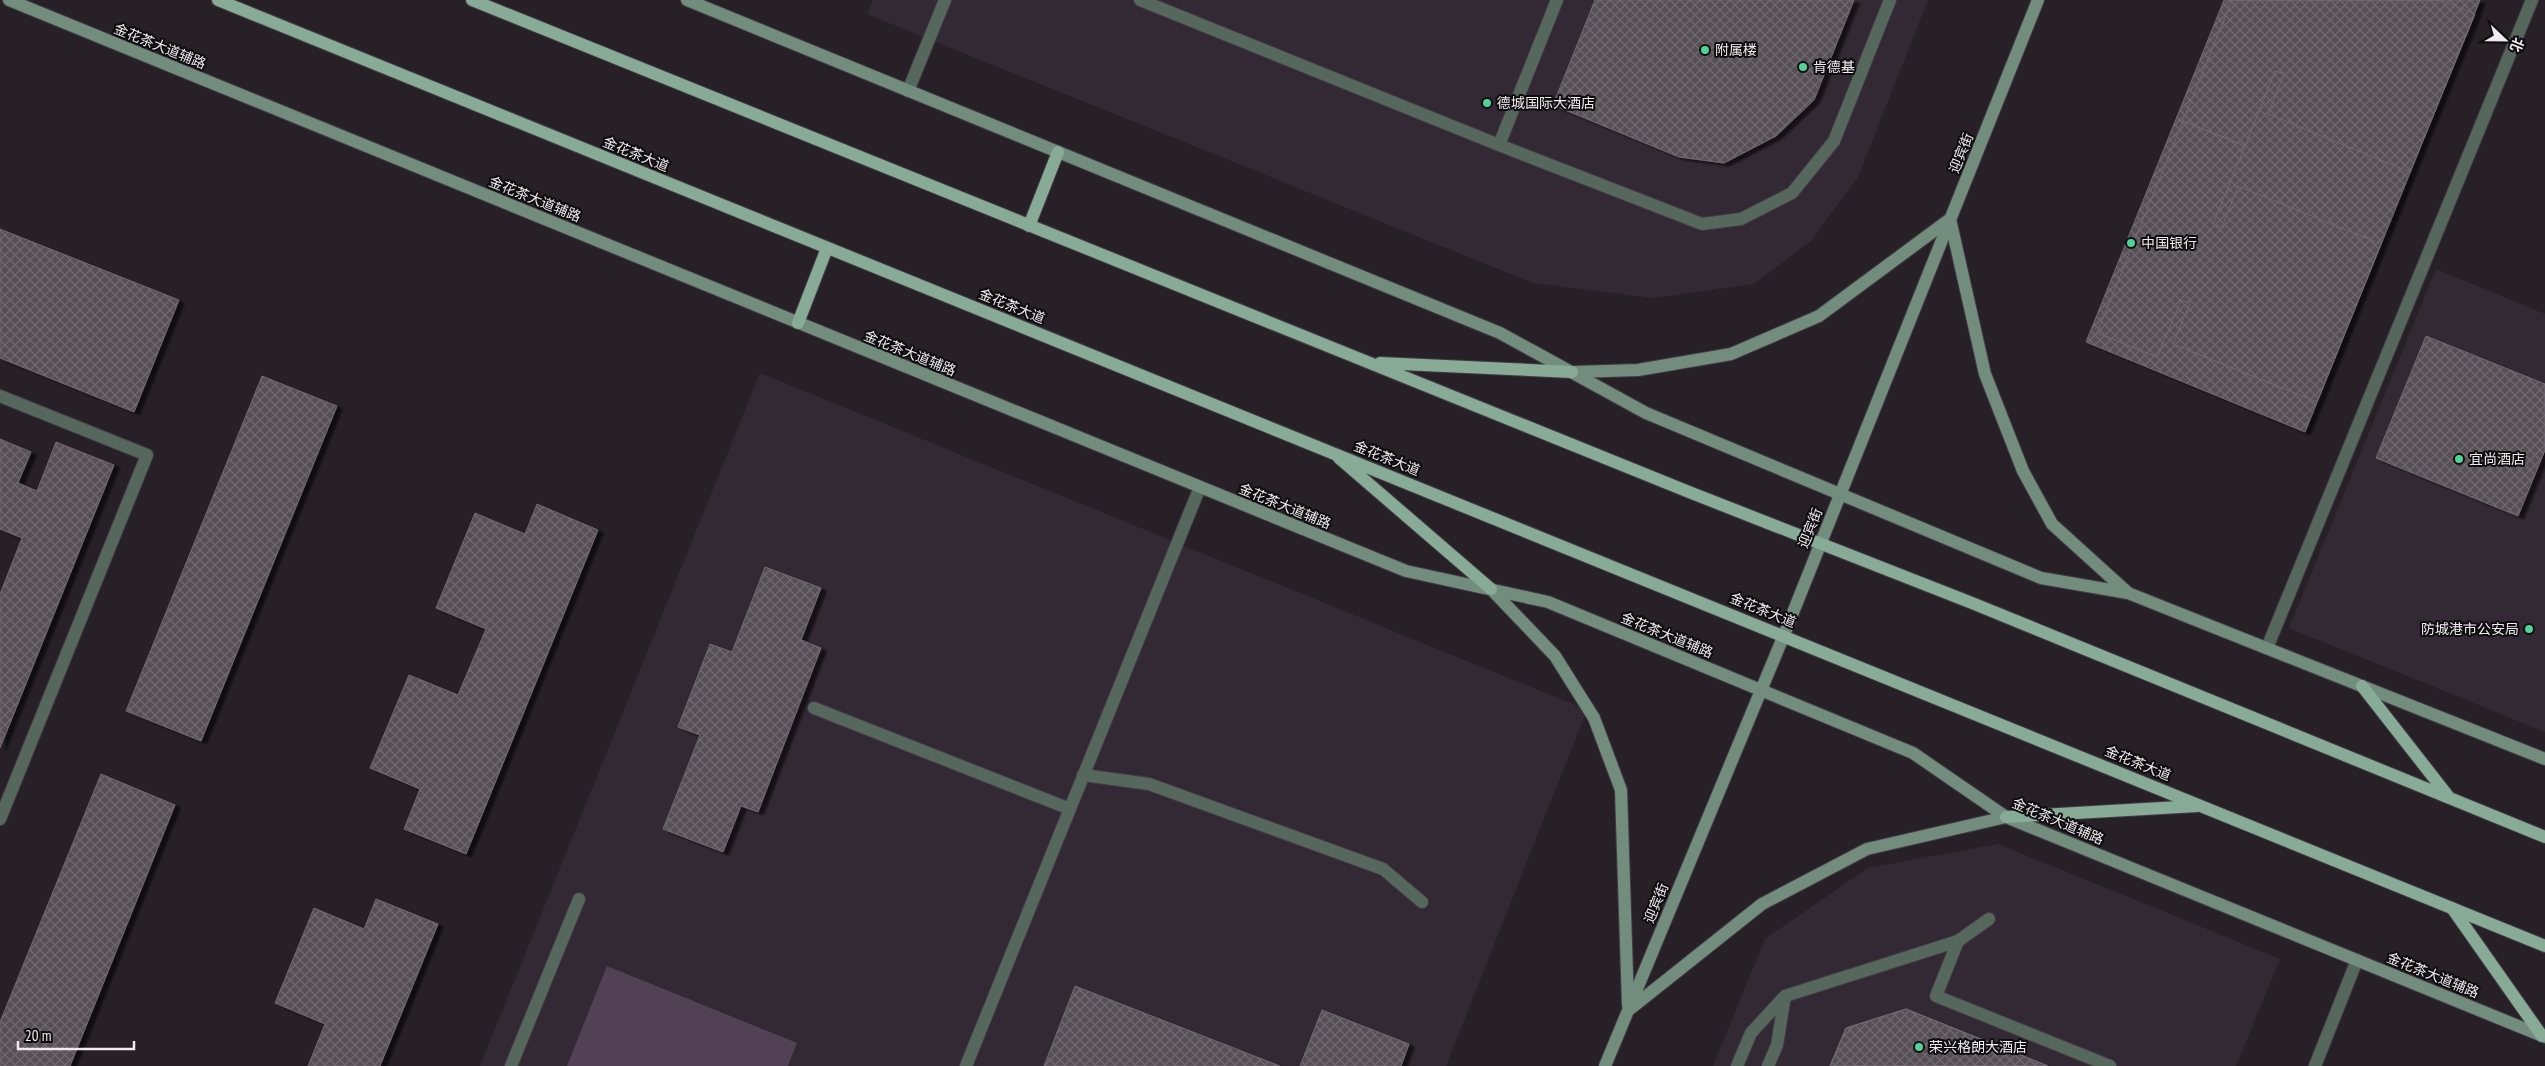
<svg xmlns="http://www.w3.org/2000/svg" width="2545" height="1066" font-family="'PT Sans Narrow','Noto Sans SC',sans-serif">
<defs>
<pattern id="building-cross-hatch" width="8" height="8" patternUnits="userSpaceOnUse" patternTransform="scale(1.25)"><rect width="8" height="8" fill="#565057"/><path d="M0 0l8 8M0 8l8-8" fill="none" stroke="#6f696f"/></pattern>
<filter id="shadow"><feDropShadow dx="5.5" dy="3" stdDeviation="1" flood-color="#0009"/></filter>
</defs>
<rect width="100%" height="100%" fill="#272127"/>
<path fill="#332934" d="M873,0h1055l-70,177 -47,64 -57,43 -100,14 -121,-15 -666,-269z
M2436,269l109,45v418l-256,-104z
M760,373l827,337 -141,356h-966z
M1998,844l282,115 -44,107h-523l52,-127 103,-71z"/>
<path fill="#524054" d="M607,966l190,77 -9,23h-221z"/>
<path fill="url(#building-cross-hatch)" stroke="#706971" filter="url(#shadow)" d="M1595,0h259l-40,100 -38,36 -52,27 -45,-6 -126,-52z
M2224,0h256l-175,432 -219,-90z
M2232,0h208l35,14 -65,158 -142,-58 16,-40 -9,-3 -30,75 -62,-25z
M2183,121l62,25 -32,78 9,3 16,-41 143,58 -64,158 -144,-58 17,-41 -9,-3 -24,57 -60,-24z
M0,229l179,71 -45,112 -134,-54z
M2426,336l119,48v66l-27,66 -142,-58z
M262,376l75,30 -136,335 -75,-30z
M0,439l31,13 -13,31 19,8 19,-49 58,23 -114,283v-154l22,-56 -22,-9z
M537,504l61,26 -132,324 -62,-25 16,-40 -50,-21 39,-93 49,20 28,-66 -50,-21 39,-95 50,21z
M765,567l56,21 -20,52 20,8 -63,164 -17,-6 -18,46 -60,-23 37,-94 -22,-8 32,-83 22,8z
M101,774l74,31 -105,261h-70v-44z
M376,899l62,25 -58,142h-72l17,-42 -50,-21 39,-95 50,21z
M1075,986l205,80h-236z
M1906,1009l142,57h-218l16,-38z
M1906,1009l142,57h-218l16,-38z
M1322,1010l87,34 -8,22h-101z"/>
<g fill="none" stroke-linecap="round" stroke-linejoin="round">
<defs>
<path id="lane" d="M1140,0l359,145 203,79 39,-5 51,-26 42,-52 56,-141
M908,91l37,-91
M1499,145l58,-145
M0,396l147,59 -147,364
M2267,648l265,-648
M814,708l256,101
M1083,775l66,9 234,85 39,33
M1958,941l-22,55 174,70
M511,1066l68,-167
M966,1066l234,-579
M1737,1066l14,-33 34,-37 173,-55 31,-22
M1768,1066l9,-21 8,-49
M2315,1066l42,-106"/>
<path id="secondary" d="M9,0l1397,571 142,31 365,151 93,64 539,220
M687,0l813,333 146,80 395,165 87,15 417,166
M1950,219l35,155 38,97 29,53 75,68
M1574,372l64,-2 93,-16 88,-38 131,-97
M1491,589l64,67 39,62 27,72 7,215
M1630,1009l132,-105 105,-55 139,-32
M1605,1066l179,-431 254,-635"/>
<path id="primary" d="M218,0l2327,946
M472,0l1217,492 283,111 573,234
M1029,226l29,-74
M798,323l29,-75
M1380,363l192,9
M1339,458l152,131
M2362,686l86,110
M2006,817l191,-11
M2452,908l90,128"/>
</defs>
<use href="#lane" stroke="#433d43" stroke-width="14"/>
<use href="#secondary" stroke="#433d43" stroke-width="14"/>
<use href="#primary" stroke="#433d43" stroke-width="14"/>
<use href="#lane" stroke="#56675e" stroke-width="12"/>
<use href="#secondary" stroke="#728d7e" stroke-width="12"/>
<use href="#primary" stroke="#88ab97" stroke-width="12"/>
</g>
<g fill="#51d398" stroke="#0e0c0f" stroke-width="2">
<circle cx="1705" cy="50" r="5"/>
<circle cx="1803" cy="67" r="5"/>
<circle cx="1487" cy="103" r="5"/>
<circle cx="2131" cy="243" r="5"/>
<circle cx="2459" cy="459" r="5"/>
<circle cx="2529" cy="629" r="5"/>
<circle cx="1919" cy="1047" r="5"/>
</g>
<g text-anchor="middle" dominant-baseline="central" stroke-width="4" stroke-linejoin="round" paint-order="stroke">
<g font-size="14" fill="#efebef" stroke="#0e0c0f">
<text transform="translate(160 46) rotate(22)">金花茶大道辅路</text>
<text transform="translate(1961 153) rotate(-68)">迎宾街</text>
<text transform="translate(636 154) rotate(22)">金花茶大道</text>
<text transform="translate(535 199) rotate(22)">金花茶大道辅路</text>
<text transform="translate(1012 306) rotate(22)">金花茶大道</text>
<text transform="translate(910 353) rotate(22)">金花茶大道辅路</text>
<text transform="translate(1387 458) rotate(22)">金花茶大道</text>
<text transform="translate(1285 506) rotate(22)">金花茶大道辅路</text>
<text transform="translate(1810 528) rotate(-68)">迎宾街</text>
<text transform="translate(1763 610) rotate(22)">金花茶大道</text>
<text transform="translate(1667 635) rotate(22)">金花茶大道辅路</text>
<text transform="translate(2138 763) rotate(22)">金花茶大道</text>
<text transform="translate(2058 821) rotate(23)">金花茶大道辅路</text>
<text transform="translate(1656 903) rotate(-68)">迎宾街</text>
<text transform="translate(2433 975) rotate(22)">金花茶大道辅路</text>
</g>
<g font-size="14" fill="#efebef" stroke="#0e0c0f" text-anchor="start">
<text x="1715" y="50">附属楼</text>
<text x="1813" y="67">肯德基</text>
<text x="1497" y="103">德城国际大酒店</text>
<text x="2141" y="243">中国银行</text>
<text x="2469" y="459">宜尚酒店</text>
<text x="2519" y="629" text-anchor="end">防城港市公安局</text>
<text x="1929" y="1047">荣兴格朗大酒店</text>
</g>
</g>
<g transform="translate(2505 40) rotate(112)" stroke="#0e0c0f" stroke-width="4" paint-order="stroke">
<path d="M0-4L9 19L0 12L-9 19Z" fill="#efebef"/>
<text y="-8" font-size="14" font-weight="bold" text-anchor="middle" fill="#efebef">北</text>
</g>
<path d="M18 1041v8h116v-8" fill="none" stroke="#efebef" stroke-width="2.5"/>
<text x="25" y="1041" font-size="15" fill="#efebef" stroke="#0e0c0f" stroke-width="4" paint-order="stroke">20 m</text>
</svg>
